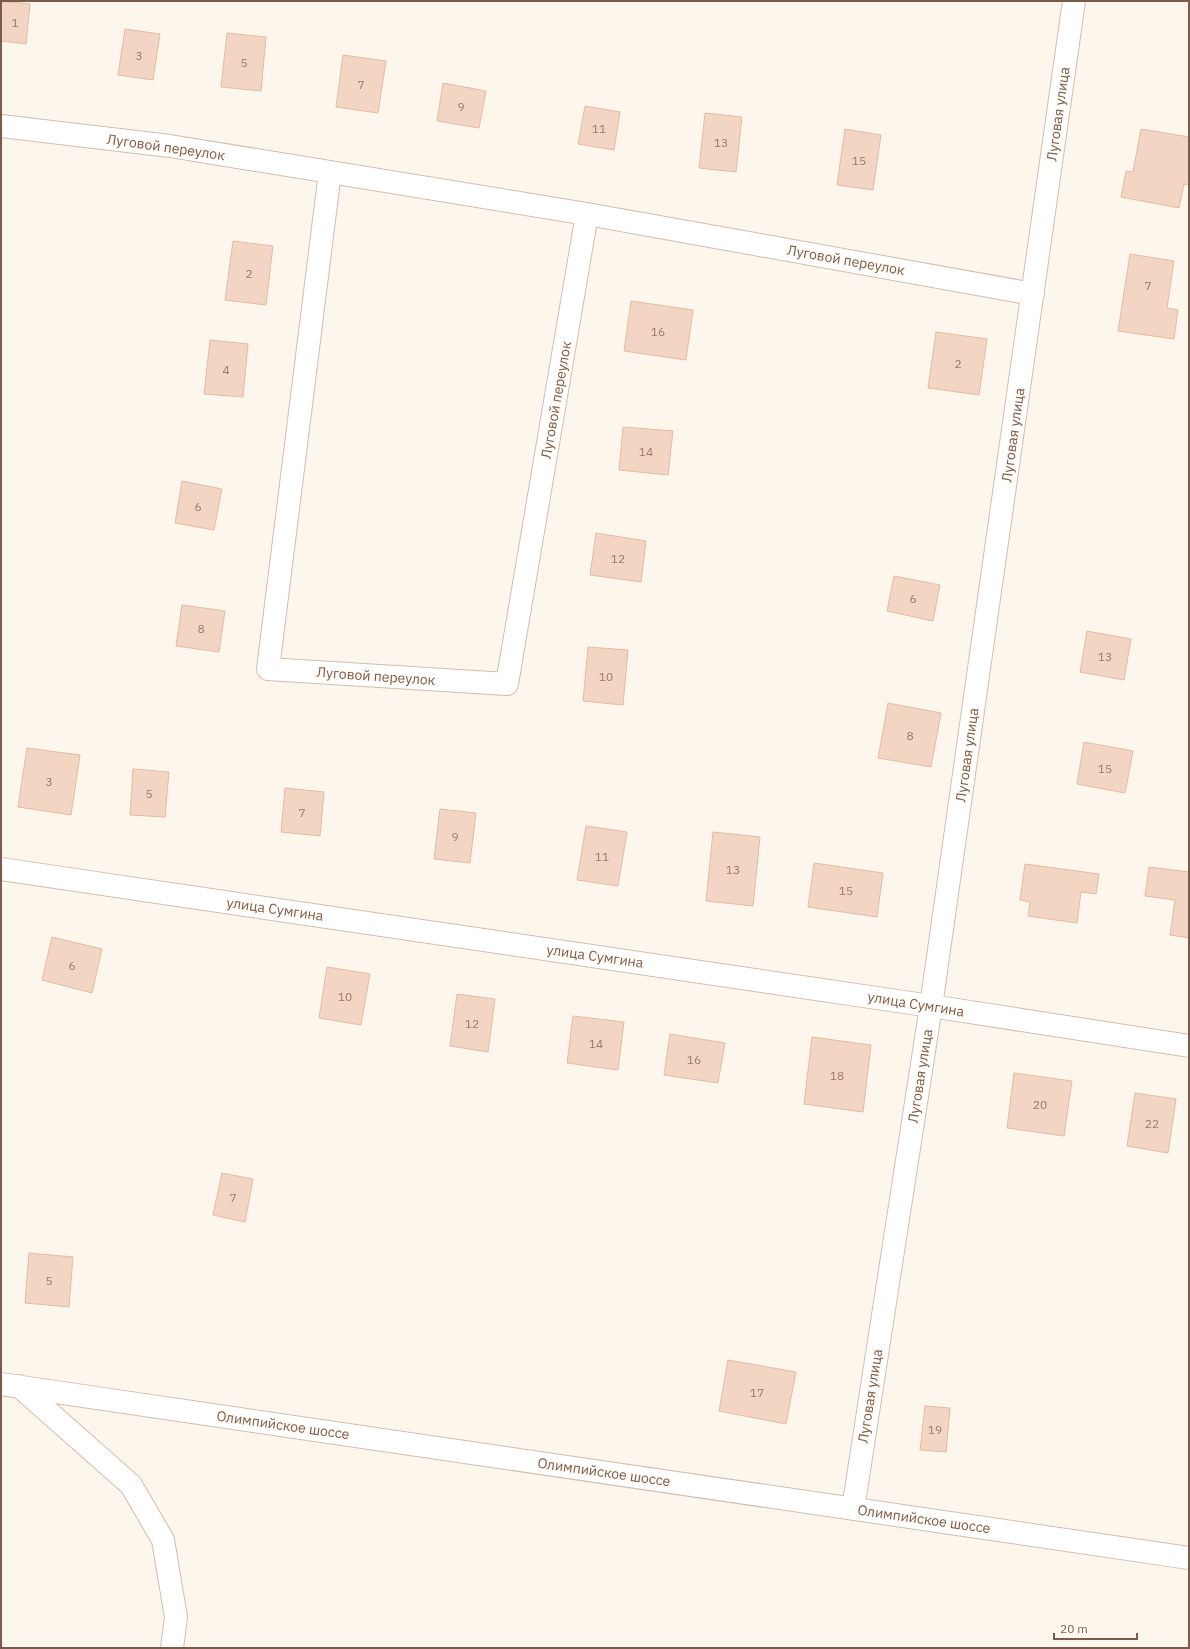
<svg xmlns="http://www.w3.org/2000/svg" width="1190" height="1649" font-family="'IBM Plex Sans',sans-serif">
<rect width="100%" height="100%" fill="#fdf6ec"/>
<path fill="#f3d5c3" stroke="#e6bba3" d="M1,1l29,3 -4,40 -25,-3z
M125,29l35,5 -7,46 -35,-5z
M227,33l39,4 -5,54 -40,-4z
M343,55l43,6 -8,52 -42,-6z
M443,83l43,8 -7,37 -42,-7z
M585,106l35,6 -6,38 -36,-6z
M705,113l37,4 -6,55 -37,-4z
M845,129l36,6 -8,55 -36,-5z
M1141,129l48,8v48l-5,-1 -5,24 -58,-11 5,-26 7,1z
M233,241l40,5 -7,59 -41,-5z
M1130,254l44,7 -7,47 11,2 -4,29 -56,-8z
M631,301l62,9 -7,50 -62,-9z
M936,332l51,7 -8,56 -51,-7z
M210,340l38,4 -5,53 -39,-3z
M623,427l50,4 -5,44 -49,-5z
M182,481l40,8 -8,41 -39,-7z
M596,533l50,8 -5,41 -51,-7z
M894,576l46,9 -7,36 -46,-10z
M182,605l43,6 -6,41 -43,-6z
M1087,631l44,8 -7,41 -44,-8z
M588,647l40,3 -5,55 -40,-4z
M888,703l53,10 -10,54 -53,-9z
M1084,742l49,9 -8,42 -48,-9z
M27,748l53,7 -9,60 -53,-8z
M133,769l36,3 -4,45 -35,-2z
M285,788l39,4 -4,44 -39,-4z
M440,809l36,4 -6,50 -36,-4z
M586,826l41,6 -9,54 -41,-6z
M713,832l47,5 -7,69 -47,-5z
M814,863l69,10 -6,44 -69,-10z
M1025,864l74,10 -3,20 -15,-2 -4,31 -49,-7 2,-14 -10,-2z
M1149,867l40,5v66l-19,-3 5,-35 -30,-4z
M52,937l50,12 -10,44 -50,-13z
M327,967l43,7 -9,51 -42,-7z
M457,994l38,5 -7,53 -38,-6z
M573,1016l51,6 -6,48 -51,-7z
M670,1034l55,9 -7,40 -54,-8z
M812,1037l59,8 -8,67 -59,-8z
M1014,1073l58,8 -8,55 -57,-8z
M1135,1093l41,6 -8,54 -41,-7z
M222,1173l31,6 -8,43 -32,-7z
M29,1253l44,4 -4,50 -44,-4z
M728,1360l68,12 -10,52 -67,-13z
M925,1406l25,2 -4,44 -26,-2z"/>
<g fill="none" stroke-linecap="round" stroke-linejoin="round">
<defs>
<path id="street" d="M1,126l169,20 417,68 446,80
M330,172l-62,497 239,15 80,-470
M1,869l930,137 258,40
M1,1384l1188,174
M19,1386l112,99 32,55 13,77 -4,31
M853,1509l78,-503 143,-1005"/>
</defs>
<use href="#street" stroke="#d1beb0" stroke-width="24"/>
<use href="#street" stroke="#fff" stroke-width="22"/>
</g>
<g text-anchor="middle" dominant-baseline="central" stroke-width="3" stroke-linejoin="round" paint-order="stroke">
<g font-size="12" fill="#987a6a">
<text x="15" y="22">1</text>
<text x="139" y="55">3</text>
<text x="244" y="62">5</text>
<text x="361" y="84">7</text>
<text x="461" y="106">9</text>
<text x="599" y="128">11</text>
<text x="721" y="142">13</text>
<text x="859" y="160">15</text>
<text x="249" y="273">2</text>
<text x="1148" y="285">7</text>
<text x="658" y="331">16</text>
<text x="958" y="363">2</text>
<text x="226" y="369">4</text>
<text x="646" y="451">14</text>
<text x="198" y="506">6</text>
<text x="618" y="558">12</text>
<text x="913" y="598">6</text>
<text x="201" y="628">8</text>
<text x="1105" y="656">13</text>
<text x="606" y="676">10</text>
<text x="910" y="735">8</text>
<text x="1105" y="768">15</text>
<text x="49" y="781">3</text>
<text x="149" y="793">5</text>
<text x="302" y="812">7</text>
<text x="455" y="836">9</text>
<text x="602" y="856">11</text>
<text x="733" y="869">13</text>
<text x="846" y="890">15</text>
<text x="72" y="965">6</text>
<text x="345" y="996">10</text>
<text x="472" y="1023">12</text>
<text x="596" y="1043">14</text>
<text x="694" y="1059">16</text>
<text x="837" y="1075">18</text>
<text x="1040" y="1104">20</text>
<text x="1152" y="1123">22</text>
<text x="233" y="1197">7</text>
<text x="49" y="1280">5</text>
<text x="757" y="1392">17</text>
<text x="935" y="1429">19</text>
</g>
<g font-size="14" fill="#7a5c4d" stroke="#fffaf3">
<text transform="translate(1058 114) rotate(-82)">Луговая улица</text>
<text transform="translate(166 147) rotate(8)">Луговой переулок</text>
<text transform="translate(846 260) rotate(10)">Луговой переулок</text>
<text transform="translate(556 400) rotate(-80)">Луговой переулок</text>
<text transform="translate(1013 435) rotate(-82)">Луговая улица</text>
<text transform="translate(376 676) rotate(4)">Луговой переулок</text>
<text transform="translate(967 755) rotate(-82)">Луговая улица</text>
<text transform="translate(275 909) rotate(8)">улица Сумгина</text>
<text transform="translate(595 956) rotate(8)">улица Сумгина</text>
<text transform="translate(916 1004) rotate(9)">улица Сумгина</text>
<text transform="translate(920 1076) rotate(-81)">Луговая улица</text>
<text transform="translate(870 1396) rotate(-81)">Луговая улица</text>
<text transform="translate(283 1425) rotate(8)">Олимпийское шоссе</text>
<text transform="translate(604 1472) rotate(8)">Олимпийское шоссе</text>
<text transform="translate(924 1519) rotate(8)">Олимпийское шоссе</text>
</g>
</g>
<rect width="1190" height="1649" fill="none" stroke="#7a5c4d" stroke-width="4"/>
<path d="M1054 1633v6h83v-6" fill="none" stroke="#7a5c4d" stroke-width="2"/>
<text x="1060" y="1633" font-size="12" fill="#7a5c4d" stroke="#fffaf3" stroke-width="3" paint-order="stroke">20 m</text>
</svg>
